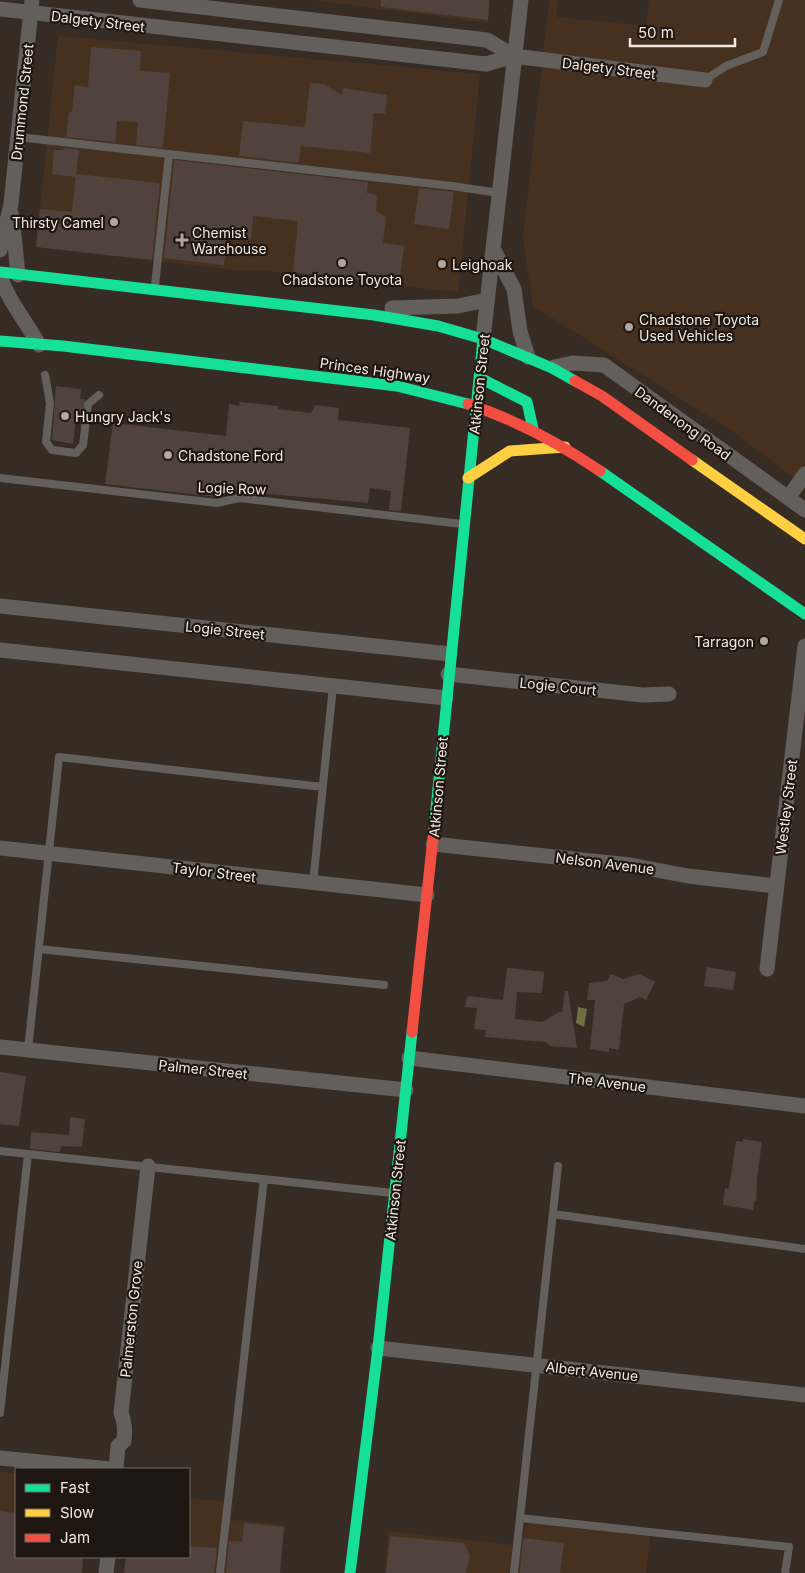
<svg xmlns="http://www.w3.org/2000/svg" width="805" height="1573" font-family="Inter,sans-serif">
<rect width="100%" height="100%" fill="#362c24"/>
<path fill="#463120" d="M313,0h177l-2,23z
M549,0h9l-2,17 90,9 3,-26h156v486l-73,-55 -199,-125 -10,-68z
M58,36l422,38 -22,218 -191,-21 -32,-1 -199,-23z
M0,1472l16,1v84h67l-1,16h-82z
M189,1498l44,4 -1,18 53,5 -5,48h-156l2,-16h63z
M529,1523l121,12 -4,38h-261l3,-42 134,15 2,-17z"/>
<path fill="#716e43" d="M578,1007l9,2 -3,18 -8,-4z"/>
<path fill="#50433d" d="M381,0h108l-1,20 -107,-13z
M91,47l50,4 -1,20 30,2 -7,75 -27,-3 2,-23 -21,-1 -2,21 -49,-5 3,-25h3l3,-27 13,2z
M310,83l14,1 18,11 1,-7 44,7 -2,19 -11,-1 -4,40 -69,-7 -2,17 -60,-7 4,-35 62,6z
M64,148l15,2 -3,27 -24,-3 2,-24h9z
M174,160l194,22 -1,11 10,2 -1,16 10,6 -3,26 21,3 -5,38 -106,-12 5,-51 -45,-5 -2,23 -24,-2 -3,28 -60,-7z
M76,174l84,9 -8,77 -116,-13 4,-38 32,3z
M419,188l35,4 -5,37 -35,-5z
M56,386l25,3 -1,10h5l-4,18h-5l-3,27 -21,-4z
M240,402l38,4v3l33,4 4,-8 24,3 -1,12 72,8 -9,83 -12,-1 2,-19 -21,-3 -2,15 -141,-13 -10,7 -112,-13 8,-61 113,13 3,-32 10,2z
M707,967l29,5 -3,18 -29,-4z
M507,968l37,4 -2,21 -25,-1 -2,27 27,3 17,-10h3l3,-21h3l9,57 -28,-2v-2l-4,-2 -60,-5 1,-7 -12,-1 3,-21 -12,-1 2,-11 36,4z
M611,974l12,5 16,-5 16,8 -9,18 -6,-3 -16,7 -5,46 -10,-2v4l-19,-3 5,-49h-8l2,-17 18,-2z
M0,1072l26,4 -7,50 -19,-2z
M70,1117l15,2 -3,28 -21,-1 -1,6 -30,-3 1,-17 38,3z
M743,1139l19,3 -5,36 -1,23h-2l-1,9 -30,-5 2,-17 4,1 7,-48 7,1z
M0,1511l16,2v44h67l-1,16h-82z
M244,1523l40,4 -4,46h-54l3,-32 13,1z
M390,1536l74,7 6,13 -4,17h-80z
M523,1538l41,5 -4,30h-40z
M189,1546l28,2 -3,25h-90l2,-16h63z"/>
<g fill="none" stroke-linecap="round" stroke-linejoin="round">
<path stroke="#63605c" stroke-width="8" d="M705,80l21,-14 37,-14 16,-52
M18,137l434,49 47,7
M155,286l14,-132
M45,375l5,28 -4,39 6,8 24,3 7,-8 5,-41 11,-9
M0,478l217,25 22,-5 223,26
M313,883l20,-197
M39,949l345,36
M28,1050l31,-293 264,30
M0,1151l393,42
M553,1214l252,35
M0,1413l28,-259
M520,1518l269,29 -4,26
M220,1573l44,-394
M514,1573l44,-407"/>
<path stroke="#63605c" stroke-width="15" d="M140,0l347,40 27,16 191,24
M0,9l486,55 28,-8
M12,215l6,60
M493,248l21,41 6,42 8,26
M0,250l11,-46 21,-204
M0,275c8,26 26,46 39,70
M392,308l66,-2 29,-6
M483,339l38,-339
M554,367l19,-4 31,2 201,145
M788,498l17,-24
M0,606l450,48
M0,650l446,48
M448,674l195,21 26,-1
M433,844l197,21 58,11 88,10
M0,848l427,47
M767,969l38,-323
M0,1047l406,43
M409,1058l396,48
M378,1348l427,47
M0,1458l110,11
M116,1469l2,-23 6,-5c1,-11 1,-18 -3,-28l27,-247
M106,1573l2,-16"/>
<path stroke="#16e098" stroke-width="11" d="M0,272l374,43 64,11 45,13 69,29 23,13
M0,341l63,5 334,40 71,18
M480,378l47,24 6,27
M600,471l205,143
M434,829l49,-490
M350,1573l28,-225 34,-316"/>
<path stroke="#ffcf43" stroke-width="11" d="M692,460l113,79
M468,478l42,-27 55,-4"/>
<path stroke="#f24e42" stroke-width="11" d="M575,381l27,15 90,64
M468,404c48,16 90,38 132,67
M412,1032l22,-203"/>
</g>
<g fill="#b1a69e" stroke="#1e1610" stroke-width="2">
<circle cx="114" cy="222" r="5"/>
<path d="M179.5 232.5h5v5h5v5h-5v5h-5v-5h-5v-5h5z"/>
<circle cx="342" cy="263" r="5"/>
<circle cx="442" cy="264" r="5"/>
<circle cx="629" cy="327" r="5"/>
<circle cx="65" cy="416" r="5"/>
<circle cx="168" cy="455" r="5"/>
<circle cx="764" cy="641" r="5"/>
</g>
<g text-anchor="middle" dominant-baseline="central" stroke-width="4.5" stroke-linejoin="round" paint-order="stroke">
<g font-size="14" fill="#f3e8df" stroke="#1e1610">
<text transform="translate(98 21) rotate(7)">Dalgety Street</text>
<text transform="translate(609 68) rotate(7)">Dalgety Street</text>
<text transform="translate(22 102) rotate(-84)">Drummond Street</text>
<text transform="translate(375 370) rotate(8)">Princes Highway</text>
<text transform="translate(479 384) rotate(-84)">Atkinson Street</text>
<text transform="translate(683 423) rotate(36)">Dandenong Road</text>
<text transform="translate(232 488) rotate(2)">Logie Row</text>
<text transform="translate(225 630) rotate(6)">Logie Street</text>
<text transform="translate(558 686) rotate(6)">Logie Court</text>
<text transform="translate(438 787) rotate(-85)">Atkinson Street</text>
<text transform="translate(786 807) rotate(-83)">Westley Street</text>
<text transform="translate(605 863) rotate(7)">Nelson Avenue</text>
<text transform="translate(214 872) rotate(7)">Taylor Street</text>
<text transform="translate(203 1069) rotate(6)">Palmer Street</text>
<text transform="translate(607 1082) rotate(7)">The Avenue</text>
<text transform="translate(395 1190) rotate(-84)">Atkinson Street</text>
<text transform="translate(131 1319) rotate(-84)">Palmerston Grove</text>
<text transform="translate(592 1371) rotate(6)">Albert Avenue</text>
</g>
<g font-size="14" fill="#f3e8df" stroke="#1e1610" text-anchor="start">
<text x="104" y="222" text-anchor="end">Thirsty Camel</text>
<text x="192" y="232">Chemist<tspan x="192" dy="16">Warehouse</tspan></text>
<text x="452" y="264">Leighoak</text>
<text x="342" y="279" text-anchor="middle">Chadstone Toyota</text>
<text x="639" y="319">Chadstone Toyota<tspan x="639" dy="16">Used Vehicles</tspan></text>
<text x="75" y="416">Hungry Jack's</text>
<text x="178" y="455">Chadstone Ford</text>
<text x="754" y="641" text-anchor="end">Tarragon</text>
</g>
</g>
<rect x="15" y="1468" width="175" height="90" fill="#1e1610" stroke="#736a63"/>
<rect x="25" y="1484" width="25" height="8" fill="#16e098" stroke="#736a63"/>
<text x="60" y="1493" font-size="15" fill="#f3e8df">Fast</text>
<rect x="25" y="1509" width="25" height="8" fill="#ffcf43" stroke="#736a63"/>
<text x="60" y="1518" font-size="15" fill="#f3e8df">Slow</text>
<rect x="25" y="1534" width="25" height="8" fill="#f24e42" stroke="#736a63"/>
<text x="60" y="1543" font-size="15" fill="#f3e8df">Jam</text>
<path d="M630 38v8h105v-8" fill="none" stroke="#f3e8df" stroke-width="2.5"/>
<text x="638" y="38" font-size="15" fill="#f3e8df" stroke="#1e1610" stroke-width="4" paint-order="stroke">50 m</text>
</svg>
